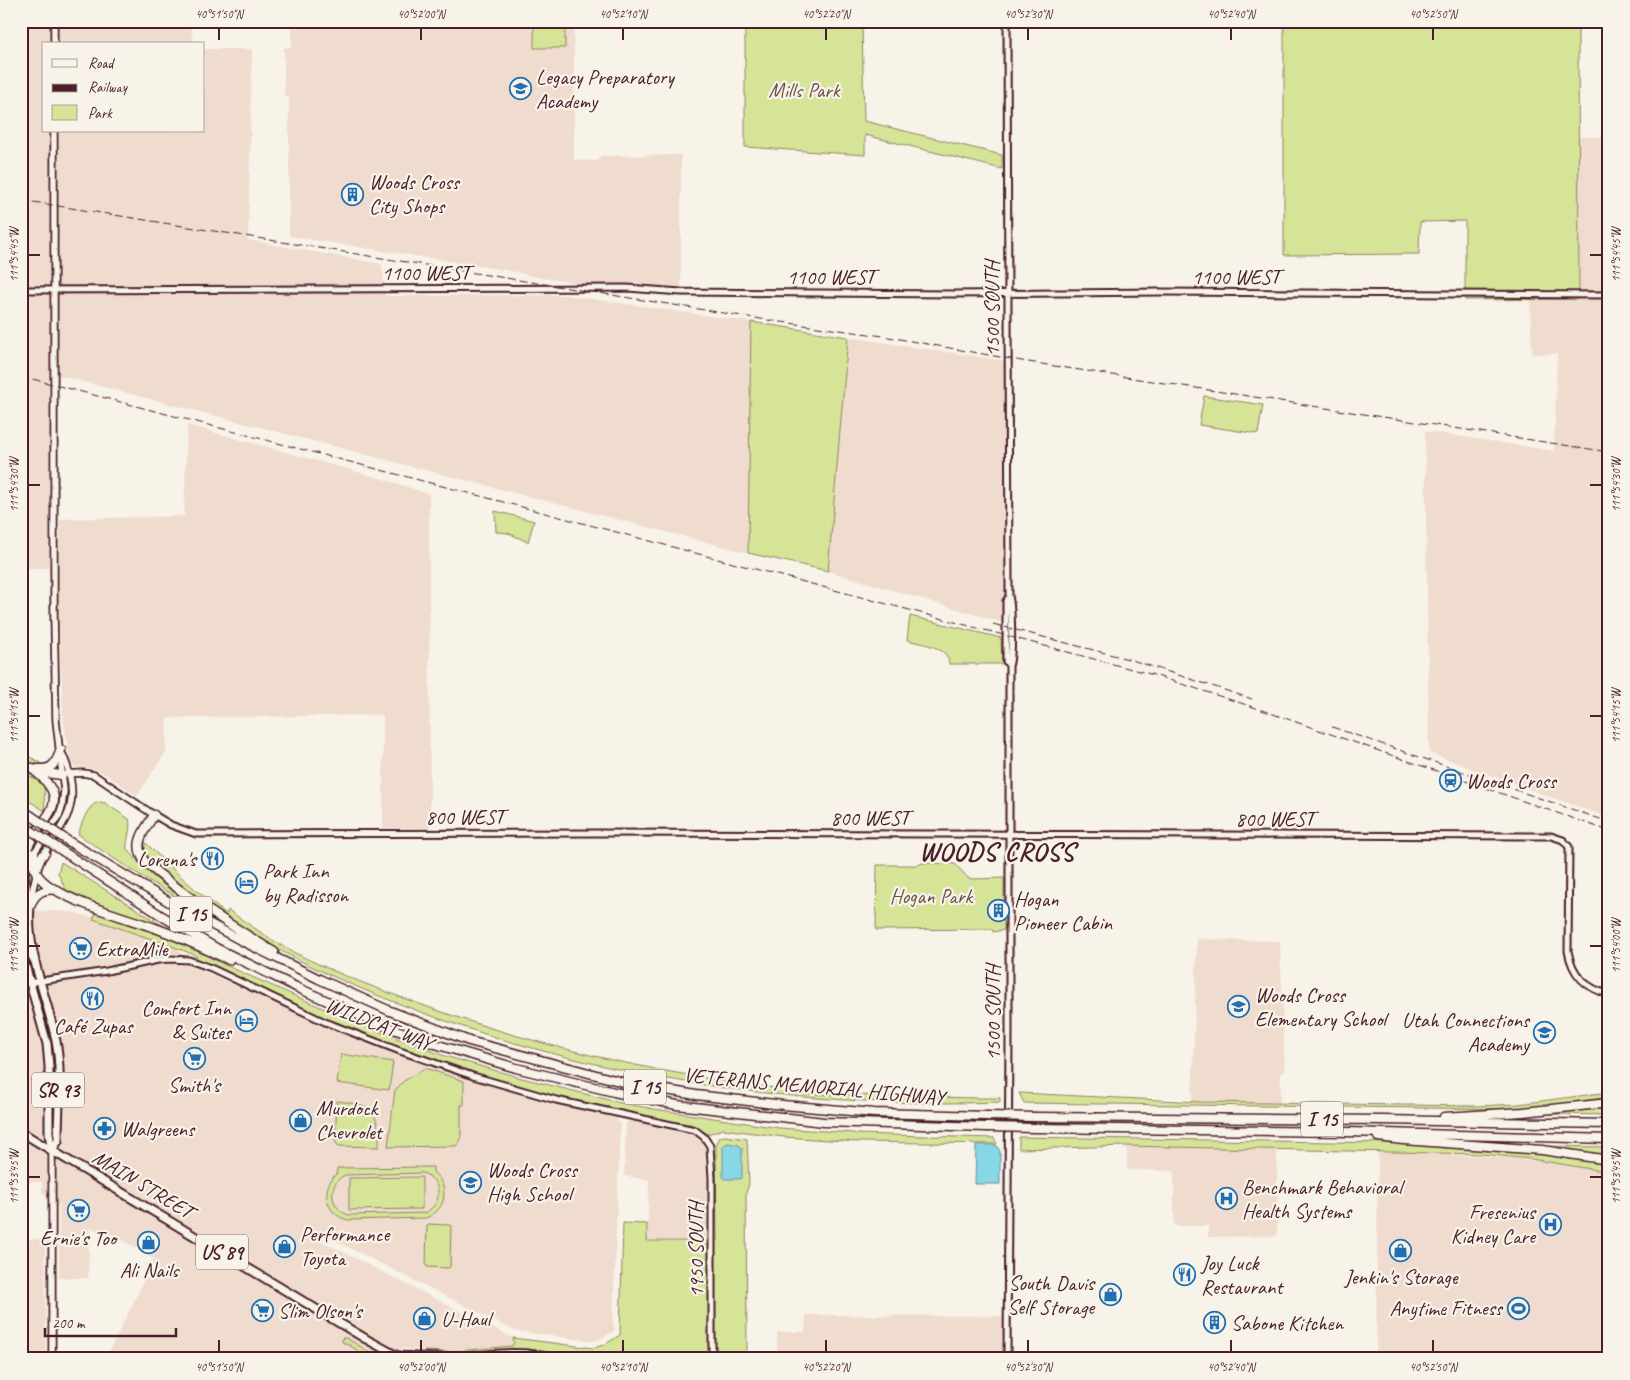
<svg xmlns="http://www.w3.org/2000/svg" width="1630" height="1380" font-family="Caveat,sans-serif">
<rect width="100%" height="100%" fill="#f7f3e8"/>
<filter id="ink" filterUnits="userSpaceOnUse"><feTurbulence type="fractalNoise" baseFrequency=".02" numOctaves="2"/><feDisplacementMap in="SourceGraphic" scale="10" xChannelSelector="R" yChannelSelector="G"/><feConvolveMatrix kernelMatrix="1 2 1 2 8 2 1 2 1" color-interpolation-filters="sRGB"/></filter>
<g filter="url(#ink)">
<path fill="#efdcce" d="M21,21h170l2,23h-149v87h160v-82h48l-4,191 134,24 3,32 180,-1 186,27 -3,231 -699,-180v195h-28z
M292,21h282v139l23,1 4,-5 80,-1v133l-83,-2 -57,-8 -30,-7 -222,-35v-140h-5v-48l8,-1z
M1578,137h31v681l-180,-65 -4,-322 129,20 3,-97h-25l-2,-56 49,1z
M848,337l158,24 1,263 -179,-53z
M187,425l196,54 46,15 1,334h-47v-113l-216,3 -1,34 -29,44 -35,-24 -12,-4 -15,-1 -5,-5 -7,-48 -5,-120 2,-75 124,-3z
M21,910l52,2 101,33 20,22 139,62 44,18 105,36 78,22 57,13 3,7 -7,198 2,7 -13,8 -9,3 -78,-10 -193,-97 -1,7 192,97 1,5 -2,3 -67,6 -20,-1 -13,-2 -1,1 -9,-2 -7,11h-290l21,-41 28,-59 -41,-25 -5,3 -18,-11 -2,52h-29v-71l-17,-15v-10h-21z
M1197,939l83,2 5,131 -4,1 -1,32 -88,-1z
M629,1121l59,10 9,5 7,7 4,14 -1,83h-60l2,-60 -25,-4 2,-52z
M1127,1146l150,3v87l-69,1v-11h-34v-55l-47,-1z
M1378,1151l136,7 95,11v190h-233z
M21,1239h24l1,120h-25z
M806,1315l197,1v43h-226v-27h28z"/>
<path fill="#d6e498" stroke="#908262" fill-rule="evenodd" d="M534,21h31v27h-31z
M745,21h117l2,100 138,34v14l-137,-34v20l-120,-8z
M1284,21h294l1,278 -114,1v-79l-45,1 -1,32 -135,1z
M751,322l97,15 -20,234 -80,-18z
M1204,396l59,9 -5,29 -59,-9z
M495,511l39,10 -6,21 -20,-9 -12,-1z
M910,616l91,22 1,26h-53c0,-18 -28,-20 -42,-24z
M21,752l20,11 -1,2 -19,-7z
M21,771l23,13 1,27 -24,-15z
M99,802l6,1 24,16c3,10 -3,20 -2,30 8,7 12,16 21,23 21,18 46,34 71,48l-1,1c-48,-27 -95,-55 -140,-87 5,-12 8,-28 21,-32z
M145,842c26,26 52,51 82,72l1,-4c22,15 44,31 67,43 42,21 86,37 130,53 122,44 248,71 377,85l4,3 170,4h24v4c-201,7 -405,-23 -595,-96 -69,-26 -141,-59 -201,-103 -12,-8 -51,-37 -57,-48 -3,-4 -2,-8 -2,-13z
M61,862l109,68 -65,-23 -39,-17 -8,-17z
M921,863l34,1 13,14 5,1 31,-1v52l-11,2 -1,-3 -116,1 1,-65h42z
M96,913l73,24 56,28 134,59 86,32 73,21 103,26 33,6 125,19 75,5 1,1 139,4 3,6 -139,-2 -74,-5 -61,-8 -15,5 -17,-10 -19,-2 -82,-17 -75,-19 -101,-33 -102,-40 -115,-55 -2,-3 -29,-11 -73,-25z
M341,1054l52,8 -4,28 -52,-7z
M425,1068l39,13v24h-3v35l-5,6 -68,1 7,-57 9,-9z
M1609,1092v5l-70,10 -33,2 -482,-6 -5,-10 180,9 277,4 43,-2z
M337,1101c34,4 43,9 42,46l-41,-1 -3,-5z
M1609,1106v9l-58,-1 -1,-1z
M720,1137l5,-1 22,3 2,45 -3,9 1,166h-31v-7h-9v7h-143c-40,-18 -95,-1 -139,-6v-2l20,1 67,-6 2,-3 -1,-5 80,10 11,-3 16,-10 3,-112 24,1v17h70l-1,-96z
M1019,1137l375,6 154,11 61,10v8l-78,-13 -50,-5 -354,-8 -108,3z
M1542,1146l67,1v8l-67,-8z
M433,1167v5c17,14 14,38 -7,46l-78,2c-22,-5 -29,-31 -11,-47v-5zM422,1173c20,6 22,30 3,40l-76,2c-20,-6 -22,-31 -4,-40z
M422,1177v32l-73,1v-32z
M428,1224l21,1 2,1 -1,41 -2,1 -21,-1 -1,-2 1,-40z
M342,1338h4l35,21h-17c-4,-9 -13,-13 -22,-17z"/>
<path fill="#88d7e6" stroke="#6f8d9b" d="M727,1143l12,2 3,3v29l-1,2h-16l-2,-2v-31z
M976,1145h20l4,6v33h-25z"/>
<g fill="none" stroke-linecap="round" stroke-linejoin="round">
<defs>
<path id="tertiary" d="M1007,21l2,575c3,11 4,60 0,70v370l-2,323
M21,290l606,-2 54,4 273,2 206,-2 449,3
M1009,596l-3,5v60l3,5
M154,815l17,10 25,9 402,-1 953,3 12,4 6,7 -1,104c4,23 18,38 41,43
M21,984l86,-13 51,-11 12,-1 19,1 22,8 114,54 75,29 73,25 83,24 139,30 9,7 6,9 2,32v181"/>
<path id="secondary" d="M54,21v23
M67,774l16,-1 11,2 60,40
M24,864l10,-11 25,-37 3,-9 2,-16 -8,-71 -2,-105v-484
M31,902c2,-17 5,-33 13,-48 7,-12 16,-24 22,-36 10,-20 5,-44 -3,-63
M52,1359v-209"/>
<path id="primary" d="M30,906c-4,47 17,90 26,135 6,31 2,68 2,100l-6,9
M21,950l26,94 2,22v68l3,16
M21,1132l345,207 37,20
M399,1356c19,1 39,3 58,2 33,-3 65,-9 97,1"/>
<path id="motorway" d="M21,765l24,8 17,2
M31,768c49,37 6,48 -5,84 -4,12 -1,26 0,39 1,22 -5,48 8,68
M38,769c16,1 17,-6 23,-19
M21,809l9,6
M154,815c-10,16 -22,29 -9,47 40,35 84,62 129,90
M68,841l103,62 73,39 75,37 71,32 79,30 161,43 66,11 87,10 91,8 113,3
M64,852l98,64 54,32 80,39 76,34 63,23 81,24 98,24 63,13 147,17 163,5
M34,853c-2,9 0,18 6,25 21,23 85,39 115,50 26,9 50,21 74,32
M29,864l9,-4 7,-7
M30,906c5,-13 13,-18 27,-16
M1035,1117l347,3 227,4
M1444,1117l79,-5 86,-9
M1035,1128l312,4 262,7
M1378,1137l25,3 139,10 67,10"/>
</defs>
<use href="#tertiary" stroke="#4a1f2b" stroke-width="9"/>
<use href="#secondary" stroke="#4a1f2b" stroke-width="9"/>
<use href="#primary" stroke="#4a1f2b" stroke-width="11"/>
<use href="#motorway" stroke="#4a1f2b" stroke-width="11"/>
<use href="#tertiary" stroke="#f7f3e8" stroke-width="5"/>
<use href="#secondary" stroke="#f7f3e8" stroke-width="5.5"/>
<use href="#primary" stroke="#f7f3e8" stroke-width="7"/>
<use href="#motorway" stroke="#f7f3e8" stroke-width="8"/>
<path stroke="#4a1f2b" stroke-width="1" stroke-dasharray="8 4" stroke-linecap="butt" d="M21,200l746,120 116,16 139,25 587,91
M21,376l486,127 647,172 99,32 356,124
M993,624l139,36 120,39
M1332,727l277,95"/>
<defs>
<path id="motorway-bridge" d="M30,815l38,26
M24,826l40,26
M987,1116l48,1
M987,1127l48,1"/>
</defs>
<use href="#motorway-bridge" stroke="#4a1f2b" stroke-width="11" stroke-linecap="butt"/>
<use href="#motorway-bridge" stroke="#f7f3e8" stroke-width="8"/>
</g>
</g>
<path fill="none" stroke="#4a1f2b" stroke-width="2" d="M219,28v12M421,28v12M623,28v12M826,28v12M1028,28v12M1231,28v12M1433,28v12M28,255h12M1590,255h12M28,485h12M1590,485h12M28,716h12M1590,716h12M28,946h12M1590,946h12M28,1177h12M1590,1177h12M219,1340v12M421,1340v12M623,1340v12M826,1340v12M1028,1340v12M1231,1340v12M1433,1340v12"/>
<defs>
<symbol id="school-ring" viewBox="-11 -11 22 22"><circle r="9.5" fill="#f7f3e8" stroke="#1f6fb2" stroke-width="1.5"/><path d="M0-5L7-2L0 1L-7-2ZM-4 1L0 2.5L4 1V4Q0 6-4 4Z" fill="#1f6fb2"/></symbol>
<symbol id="building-ring" viewBox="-11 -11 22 22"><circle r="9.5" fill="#f7f3e8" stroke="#1f6fb2" stroke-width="1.5"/><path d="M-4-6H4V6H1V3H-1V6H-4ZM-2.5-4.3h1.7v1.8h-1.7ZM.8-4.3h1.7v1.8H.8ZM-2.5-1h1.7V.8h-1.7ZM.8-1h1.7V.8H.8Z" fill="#1f6fb2"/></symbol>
<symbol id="station-ring" viewBox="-11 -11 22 22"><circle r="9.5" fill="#f7f3e8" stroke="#1f6fb2" stroke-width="1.5"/><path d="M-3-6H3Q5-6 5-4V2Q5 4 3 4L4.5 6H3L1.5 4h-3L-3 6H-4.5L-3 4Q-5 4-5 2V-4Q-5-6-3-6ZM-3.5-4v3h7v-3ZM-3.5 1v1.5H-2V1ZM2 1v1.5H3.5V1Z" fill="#1f6fb2"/></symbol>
<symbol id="restaurant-ring" viewBox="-11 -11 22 22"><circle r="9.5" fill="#f7f3e8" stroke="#1f6fb2" stroke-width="1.5"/><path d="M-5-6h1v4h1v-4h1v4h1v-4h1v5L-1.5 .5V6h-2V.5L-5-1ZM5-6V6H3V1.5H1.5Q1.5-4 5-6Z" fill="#1f6fb2"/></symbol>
<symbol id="hotel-ring" viewBox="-11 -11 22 22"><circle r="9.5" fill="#f7f3e8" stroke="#1f6fb2" stroke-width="1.5"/><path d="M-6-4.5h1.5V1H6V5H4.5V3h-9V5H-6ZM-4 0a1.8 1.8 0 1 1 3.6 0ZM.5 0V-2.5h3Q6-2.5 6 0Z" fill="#1f6fb2"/></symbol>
<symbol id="supermarket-ring" viewBox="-11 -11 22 22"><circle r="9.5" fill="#f7f3e8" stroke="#1f6fb2" stroke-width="1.5"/><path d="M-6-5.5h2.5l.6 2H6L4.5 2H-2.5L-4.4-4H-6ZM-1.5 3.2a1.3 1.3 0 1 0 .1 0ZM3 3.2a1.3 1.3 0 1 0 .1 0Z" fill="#1f6fb2"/></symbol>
<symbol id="shop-ring" viewBox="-11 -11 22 22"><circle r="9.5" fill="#f7f3e8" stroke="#1f6fb2" stroke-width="1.5"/><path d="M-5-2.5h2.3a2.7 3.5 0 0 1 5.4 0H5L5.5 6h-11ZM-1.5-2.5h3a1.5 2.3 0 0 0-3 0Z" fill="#1f6fb2"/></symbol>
<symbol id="pharmacy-ring" viewBox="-11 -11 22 22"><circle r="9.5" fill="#f7f3e8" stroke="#1f6fb2" stroke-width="1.5"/><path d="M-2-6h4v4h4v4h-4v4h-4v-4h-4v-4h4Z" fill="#1f6fb2"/></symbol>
<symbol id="hospital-ring" viewBox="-11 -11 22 22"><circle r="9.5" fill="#f7f3e8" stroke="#1f6fb2" stroke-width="1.5"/><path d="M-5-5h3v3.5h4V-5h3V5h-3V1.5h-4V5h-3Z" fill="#1f6fb2"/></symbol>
<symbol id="stadium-ring" viewBox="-11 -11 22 22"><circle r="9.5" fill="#f7f3e8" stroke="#1f6fb2" stroke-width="1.5"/><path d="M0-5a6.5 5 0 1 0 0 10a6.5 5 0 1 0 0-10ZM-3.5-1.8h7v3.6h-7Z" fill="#1f6fb2"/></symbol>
</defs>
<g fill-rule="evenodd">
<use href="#school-ring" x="508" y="76" width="25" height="25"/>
<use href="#building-ring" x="340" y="182" width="25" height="25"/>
<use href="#station-ring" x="1438" y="768" width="25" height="25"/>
<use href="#restaurant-ring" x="200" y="846" width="25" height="25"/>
<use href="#hotel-ring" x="234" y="870" width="25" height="25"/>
<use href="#building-ring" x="986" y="898" width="25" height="25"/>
<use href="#supermarket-ring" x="68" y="936" width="25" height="25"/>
<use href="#restaurant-ring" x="80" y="986" width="25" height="25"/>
<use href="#school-ring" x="1226" y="994" width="25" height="25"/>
<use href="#hotel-ring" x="234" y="1008" width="25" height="25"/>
<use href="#school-ring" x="1532" y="1020" width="25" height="25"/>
<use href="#supermarket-ring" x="182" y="1046" width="25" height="25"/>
<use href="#shop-ring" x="288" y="1108" width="25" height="25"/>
<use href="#pharmacy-ring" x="92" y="1116" width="25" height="25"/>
<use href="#school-ring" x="458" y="1170" width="25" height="25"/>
<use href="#hospital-ring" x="1214" y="1186" width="25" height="25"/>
<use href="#supermarket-ring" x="66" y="1198" width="25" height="25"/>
<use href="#hospital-ring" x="1538" y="1212" width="25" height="25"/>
<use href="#shop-ring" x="136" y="1230" width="25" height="25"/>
<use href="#shop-ring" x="272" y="1234" width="25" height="25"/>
<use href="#shop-ring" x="1388" y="1238" width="25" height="25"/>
<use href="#restaurant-ring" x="1172" y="1262" width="25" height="25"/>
<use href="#shop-ring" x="1098" y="1282" width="25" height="25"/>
<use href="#stadium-ring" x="1506" y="1296" width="25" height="25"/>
<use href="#supermarket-ring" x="250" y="1298" width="25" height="25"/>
<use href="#shop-ring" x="412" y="1306" width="25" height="25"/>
<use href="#building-ring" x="1202" y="1310" width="25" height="25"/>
</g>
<g text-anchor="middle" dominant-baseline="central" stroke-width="4.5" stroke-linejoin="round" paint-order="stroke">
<g fill="#f7f3e8" stroke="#7e5f64" stroke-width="1">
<rect x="170" y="896.5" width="42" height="35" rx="4"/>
<rect x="624" y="1069.5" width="42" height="35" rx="4"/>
<rect x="32" y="1072.5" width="52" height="35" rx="4"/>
<rect x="1301" y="1101.5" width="42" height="35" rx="4"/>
<rect x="196" y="1234.5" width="52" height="35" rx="4"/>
</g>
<g font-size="20" font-weight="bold" fill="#4a1f2b">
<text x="191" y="914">I 15</text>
<text x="645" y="1087">I 15</text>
<text x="58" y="1090">SR 93</text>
<text x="1322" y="1119">I 15</text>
<text x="222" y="1252">US 89</text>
</g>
<g font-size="21" fill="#4a1f2b" stroke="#f7f3e8" text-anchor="start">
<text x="536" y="77">Legacy Preparatory<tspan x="536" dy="24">Academy</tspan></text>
<text x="369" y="182">Woods Cross<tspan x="369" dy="24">City Shops</tspan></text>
<text x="1466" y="781">Woods Cross</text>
<text x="196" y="859" text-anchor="end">Lorena's</text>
<text x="263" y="871">Park Inn<tspan x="263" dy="24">by Radisson</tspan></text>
<text x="1014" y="899">Hogan<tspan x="1014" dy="24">Pioneer Cabin</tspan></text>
<text x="96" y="949">ExtraMile</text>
<text x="1255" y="995">Woods Cross<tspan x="1255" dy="24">Elementary School</tspan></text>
<text x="231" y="1008" text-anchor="end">Comfort Inn<tspan x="231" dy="24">&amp; Suites</tspan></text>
<text x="1529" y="1020" text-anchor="end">Utah Connections<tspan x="1529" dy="24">Academy</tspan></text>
<text x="93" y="1026" text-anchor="middle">Café Zupas</text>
<text x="194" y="1085" text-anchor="middle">Smith's</text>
<text x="316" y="1108">Murdock<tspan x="316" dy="24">Chevrolet</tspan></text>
<text x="121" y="1129">Walgreens</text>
<text x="487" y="1170">Woods Cross<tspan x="487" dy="24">High School</tspan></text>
<text x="1242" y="1187">Benchmark Behavioral<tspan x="1242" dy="24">Health Systems</tspan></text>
<text x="1535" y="1212" text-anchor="end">Fresenius<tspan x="1535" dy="24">Kidney Care</tspan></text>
<text x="300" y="1234">Performance<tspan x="300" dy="24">Toyota</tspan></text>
<text x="78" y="1238" text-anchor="middle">Ernie's Too</text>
<text x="1201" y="1263">Joy Luck<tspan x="1201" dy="24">Restaurant</tspan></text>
<text x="149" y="1270" text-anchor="middle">Ali Nails</text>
<text x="1401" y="1277" text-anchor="middle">Jenkin's Storage</text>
<text x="1094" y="1283" text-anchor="end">South Davis<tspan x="1094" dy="24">Self Storage</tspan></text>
<text x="1502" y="1308" text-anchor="end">Anytime Fitness</text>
<text x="278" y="1311">Slim Olson's</text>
<text x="441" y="1319">U-Haul</text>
<text x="1231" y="1323">Sabone Kitchen</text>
</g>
<g font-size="21" fill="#6d5046" stroke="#f7f3e8">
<text x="804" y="90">Mills Park</text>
<text x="931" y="896">Hogan Park</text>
</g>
<g font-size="21" fill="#4a1f2b" stroke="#f7f3e8">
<text x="426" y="273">1100 WEST</text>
<text x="831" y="277">1100 WEST</text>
<text x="1236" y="277">1100 WEST</text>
<text transform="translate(992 309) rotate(-90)">1500 SOUTH</text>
<text x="465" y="817">800 WEST</text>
<text x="870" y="818">800 WEST</text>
<text x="1275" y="819">800 WEST</text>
<text transform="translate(993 1013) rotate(-90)">1500 SOUTH</text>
<text transform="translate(379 1024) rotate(21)">WILDCAT WAY</text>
<text transform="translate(814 1086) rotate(5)">VETERANS MEMORIAL HIGHWAY</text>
<text transform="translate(143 1184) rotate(31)">MAIN STREET</text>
<text transform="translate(696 1250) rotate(-90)">1950 SOUTH</text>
</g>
<g font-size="26" font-weight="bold" letter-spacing="1" fill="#4a1f2b" stroke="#f7f3e8">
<text x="997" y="851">WOODS CROSS</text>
</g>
</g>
<rect width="1630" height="1380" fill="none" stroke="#f7f3e8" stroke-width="55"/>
<rect x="42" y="42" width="162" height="90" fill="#f7f3e8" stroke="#b29e9c"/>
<rect x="52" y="59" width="25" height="8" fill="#f7f3e8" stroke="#b29e9c"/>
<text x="88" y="68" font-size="15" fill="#4a1f2b">Road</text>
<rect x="52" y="84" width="25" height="8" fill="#4a1f2b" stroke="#b29e9c"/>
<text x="88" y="92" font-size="15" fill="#4a1f2b">Railway</text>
<rect x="52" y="105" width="25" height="15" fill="#d6e498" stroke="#b29e9c"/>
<text x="88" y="118" font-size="15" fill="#4a1f2b">Park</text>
<path d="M45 1328v8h131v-8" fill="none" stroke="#4a1f2b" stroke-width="2.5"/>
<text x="52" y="1328" font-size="15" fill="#4a1f2b" stroke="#f7f3e8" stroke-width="4" paint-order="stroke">200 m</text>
<rect x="28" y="28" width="1574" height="1324" fill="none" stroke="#4a1f2b" stroke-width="2"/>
<g font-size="12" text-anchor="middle" fill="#4a1f2b">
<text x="219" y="18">40°51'50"N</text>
<text x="421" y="18">40°52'00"N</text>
<text x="623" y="18">40°52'10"N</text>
<text x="826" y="18">40°52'20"N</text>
<text x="1028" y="18">40°52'30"N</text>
<text x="1231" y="18">40°52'40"N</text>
<text x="1433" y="18">40°52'50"N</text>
<text transform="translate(1616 255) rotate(-90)" y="4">111°54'45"W</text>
<text transform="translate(14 255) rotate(-90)" y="4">111°54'45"W</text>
<text transform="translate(1616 485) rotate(-90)" y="4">111°54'30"W</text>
<text transform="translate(14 485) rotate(-90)" y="4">111°54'30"W</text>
<text transform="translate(1616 716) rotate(-90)" y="4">111°54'15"W</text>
<text transform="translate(14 716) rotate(-90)" y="4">111°54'15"W</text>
<text transform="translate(1616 946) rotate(-90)" y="4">111°54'00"W</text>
<text transform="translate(14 946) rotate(-90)" y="4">111°54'00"W</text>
<text transform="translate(1616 1177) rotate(-90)" y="4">111°53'45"W</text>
<text transform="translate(14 1177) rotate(-90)" y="4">111°53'45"W</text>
<text x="219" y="1371">40°51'50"N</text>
<text x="421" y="1371">40°52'00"N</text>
<text x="623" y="1371">40°52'10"N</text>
<text x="826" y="1371">40°52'20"N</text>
<text x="1028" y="1371">40°52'30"N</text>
<text x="1231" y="1371">40°52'40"N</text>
<text x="1433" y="1371">40°52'50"N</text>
</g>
</svg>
